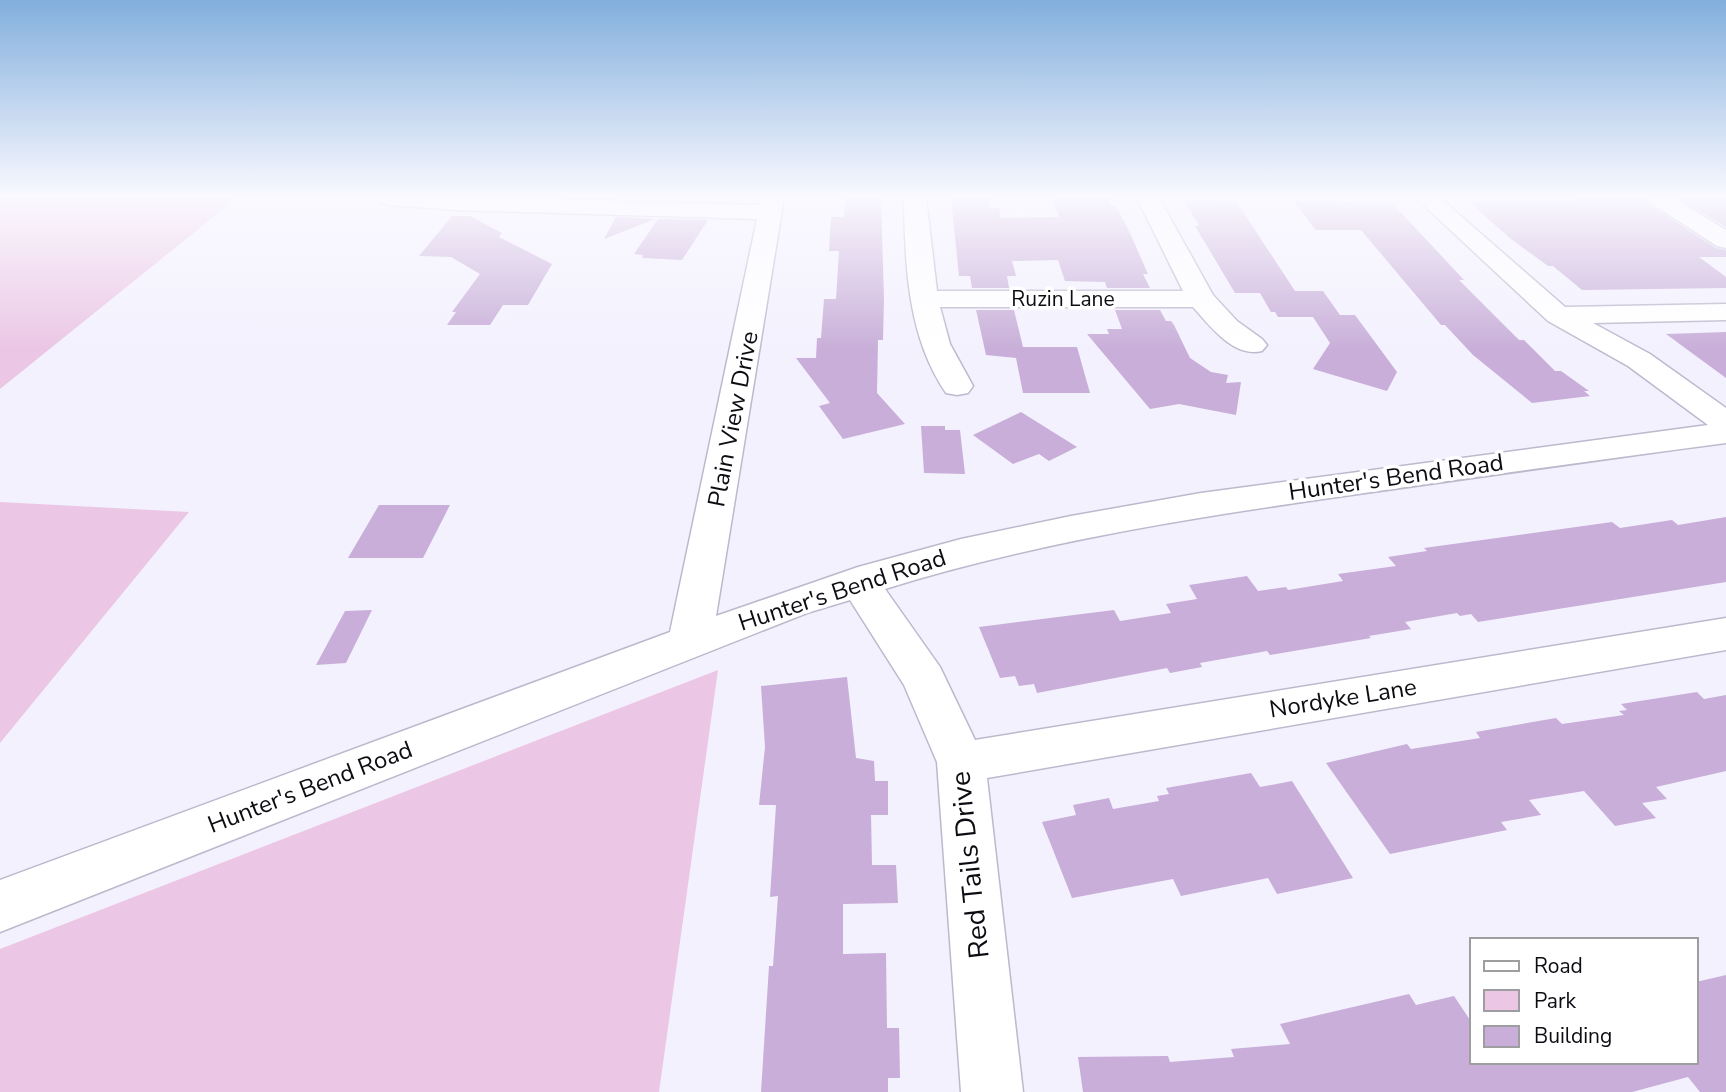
<svg xmlns="http://www.w3.org/2000/svg" width="1726" height="1092" font-family="'Nunito Sans',sans-serif">
<rect width="100%" height="100%" fill="#f3f1fe"/>
<path fill="#ebc6e5" d="M0,198h237l-237,191z
M0,502l189,10 -189,231z
M718,670l-59,422h-659v-143z"/>
<path fill="#c8aed8" d="M845,198h36l3,101 -1,41h-5l-1,53 28,31 -62,15 -24,-33 11,-3 -34,-45h20l1,-20h4l3,-39h12l3,-48h-10l2,-34h13z
M951,198h37l2,10h9l2,10 58,-1 -7,-18 56,-1 4,8h4l14,27 18,41h-5l7,14h-43l-2,-6 -40,-1 -7,-21 -46,1 4,15h-9l2,12h-37l-2,-12h-11z
M1572,198h73l5,7 66,43 10,2v7h-27l27,20v11l-144,2 -29,-24h-5l-37,-27 -43,-38h108z
M1678,198h48v29z
M1191,200l45,1 59,90h28l17,24h15l42,57 -10,19 -74,-22 17,-26 -17,-26h-35l-3,-5h-4l-11,-19h-25l-40,-67h4l-14,-24z
M1293,201l99,2 72,77h-5l60,60h5l31,31h6l28,20h-5l6,5 -58,7 -59,-48 -28,-30h-4l-80,-95h-45z
M452,216h18l32,17 -3,4 53,27 -24,41h-25l-13,20h-43l9,-13h-4l28,-38 -29,-17 -32,-1z
M616,217l39,2 -51,20z
M658,219l50,1 -26,40 -40,-2 1,-3 -9,-1z
M976,310h38l9,37h54l13,46h-67l-7,-35 -30,-3z
M1115,310h45l6,11h5l3,4 16,33 21,14 17,3 -2,8 15,-1 -5,33 -57,-11 -29,5 -63,-75h22l-2,-5h15z
M1726,332v46l-60,-44z
M1021,412l56,35 -28,14 -10,-7 -26,10 -40,-29z
M921,426h24v4h15l5,44 -41,-1z
M379,505h71l-27,53h-75z
M1726,517v65l-248,40 -7,-8 -11,2 -3,-3 -52,9 6,7 -42,7 2,2 -101,17 -3,-4 -67,12 2,4 -32,6 -3,-5 -130,25 -3,-9 -15,2 -4,-10 -15,2 -21,-51 135,-17 6,11 51,-8 -5,-9 31,-5 -8,-14 58,-9 11,15 28,-4 2,3 55,-9 -5,-7 58,-8 -8,-9 39,-6 -3,-3 188,-26 8,6 52,-8 6,5z
M372,610l-26,53 -30,2 29,-54z
M847,677l9,81 18,3 1,20h13v34h-17l1,50h24l2,38 -55,1v50l43,-1 1,75h12l1,50h-12v14h-127l8,-126h4l5,-70 -8,1 6,-92h-17l6,-58 -4,-61z
M1697,692l7,7 22,-4v76l-70,16 11,12 -25,4 14,15 -41,8 -31,-35 -55,9 12,15 -40,7 6,8 -117,24 -64,-91 81,-19 4,5 69,-11 -4,-6 80,-14 6,6 62,-9 -5,-4 8,-1 -6,-6z
M1251,773l9,14 32,-6 61,97 -76,16 -9,-16 -87,18 -8,-17 -101,19 -30,-76 34,-7 -3,-10 36,-7 4,11 46,-8 -2,-5 12,-2 -3,-6z
M1726,975v117h-26l-12,-15 -56,15h-549l-5,-35 90,-1 2,6 64,-5 -3,-8 59,-5 -10,-20 129,-30 7,11 38,-9 18,27v39h224v-80z"/>
<g fill="none" stroke-linecap="round" stroke-linejoin="round">
<defs>
<path id="minor" d="M378,198h134l248,7 2,-7h22l-68,418 142,-49 103,-28 110,-23 130,-23 507,-68 -80,-59 -80,-45 -132,-123h24l125,109 161,-3v16l-133,3 57,31 76,54v35c-130,17 -260,35 -389,54 -153,22 -304,46 -452,92l55,78 35,73 751,-122v32l-739,128 36,314h-62l-24,-330 -33,-77 -54,-85 -43,13 -807,319v-52l670,-248 87,-413 -302,-9 -66,-5 -8,-2z
M904,198h22l11,93h246l-46,-93h22l54,97 24,26 25,18 5,6 -5,6c-28,7 -51,-24 -69,-44h-253l10,37 23,42 -5,7 -11,2 -11,-2c-39,-57 -41,-129 -42,-195z
M1648,198h26l52,32v18l-9,-2 -66,-43z"/>
</defs>
<use href="#minor" stroke="#bcb9cd" stroke-width="3"/>
<use href="#minor" fill="#fff" fill-rule="evenodd"/>
</g>
<linearGradient id="sky" x2="0" y2="1"><stop stop-color="#82afdd"/><stop offset="0.56" stop-color="#faf9ff"/><stop offset="1" stop-color="#faf9ff" stop-opacity="0"/></linearGradient>
<rect width="1726" height="351" fill="url(#sky)"/>
<g text-anchor="middle" dominant-baseline="central" stroke-width="7" stroke-linejoin="round" paint-order="stroke">
<g font-size="21" fill="#0d0c12" stroke="#fff">
<text x="1063" y="299">Ruzin Lane</text>
</g>
<g font-size="24" fill="#0d0c12" stroke="#fff">
<text transform="translate(733 419) rotate(-79)">Plain View Drive</text>
<text transform="translate(1396 477) rotate(-8)">Hunter's Bend Road</text>
<text transform="translate(842 590) rotate(-18)">Hunter's Bend Road</text>
<text transform="translate(1343 698) rotate(-9)">Nordyke Lane</text>
<text transform="translate(310 787) rotate(-21)">Hunter's Bend Road</text>
</g>
<g font-size="28" fill="#0d0c12" stroke="#fff">
<text transform="translate(970 865) rotate(-96)">Red Tails Drive</text>
</g>
</g>
<rect x="1470" y="938" width="228" height="126" fill="#ffffff" stroke="#9e9ea0" stroke-width="2"/>
<rect x="1484" y="961" width="35" height="10" fill="#ffffff" stroke="#9e9ea0" stroke-width="2"/>
<text x="1534" y="973" font-size="21" fill="#0d0c12">Road</text>
<rect x="1484" y="990" width="35" height="21" fill="#ebc6e5" stroke="#9e9ea0" stroke-width="2"/>
<text x="1534" y="1008" font-size="21" fill="#0d0c12">Park</text>
<rect x="1484" y="1026" width="35" height="21" fill="#c8aed8" stroke="#9e9ea0" stroke-width="2"/>
<text x="1534" y="1043" font-size="21" fill="#0d0c12">Building</text>
</svg>
